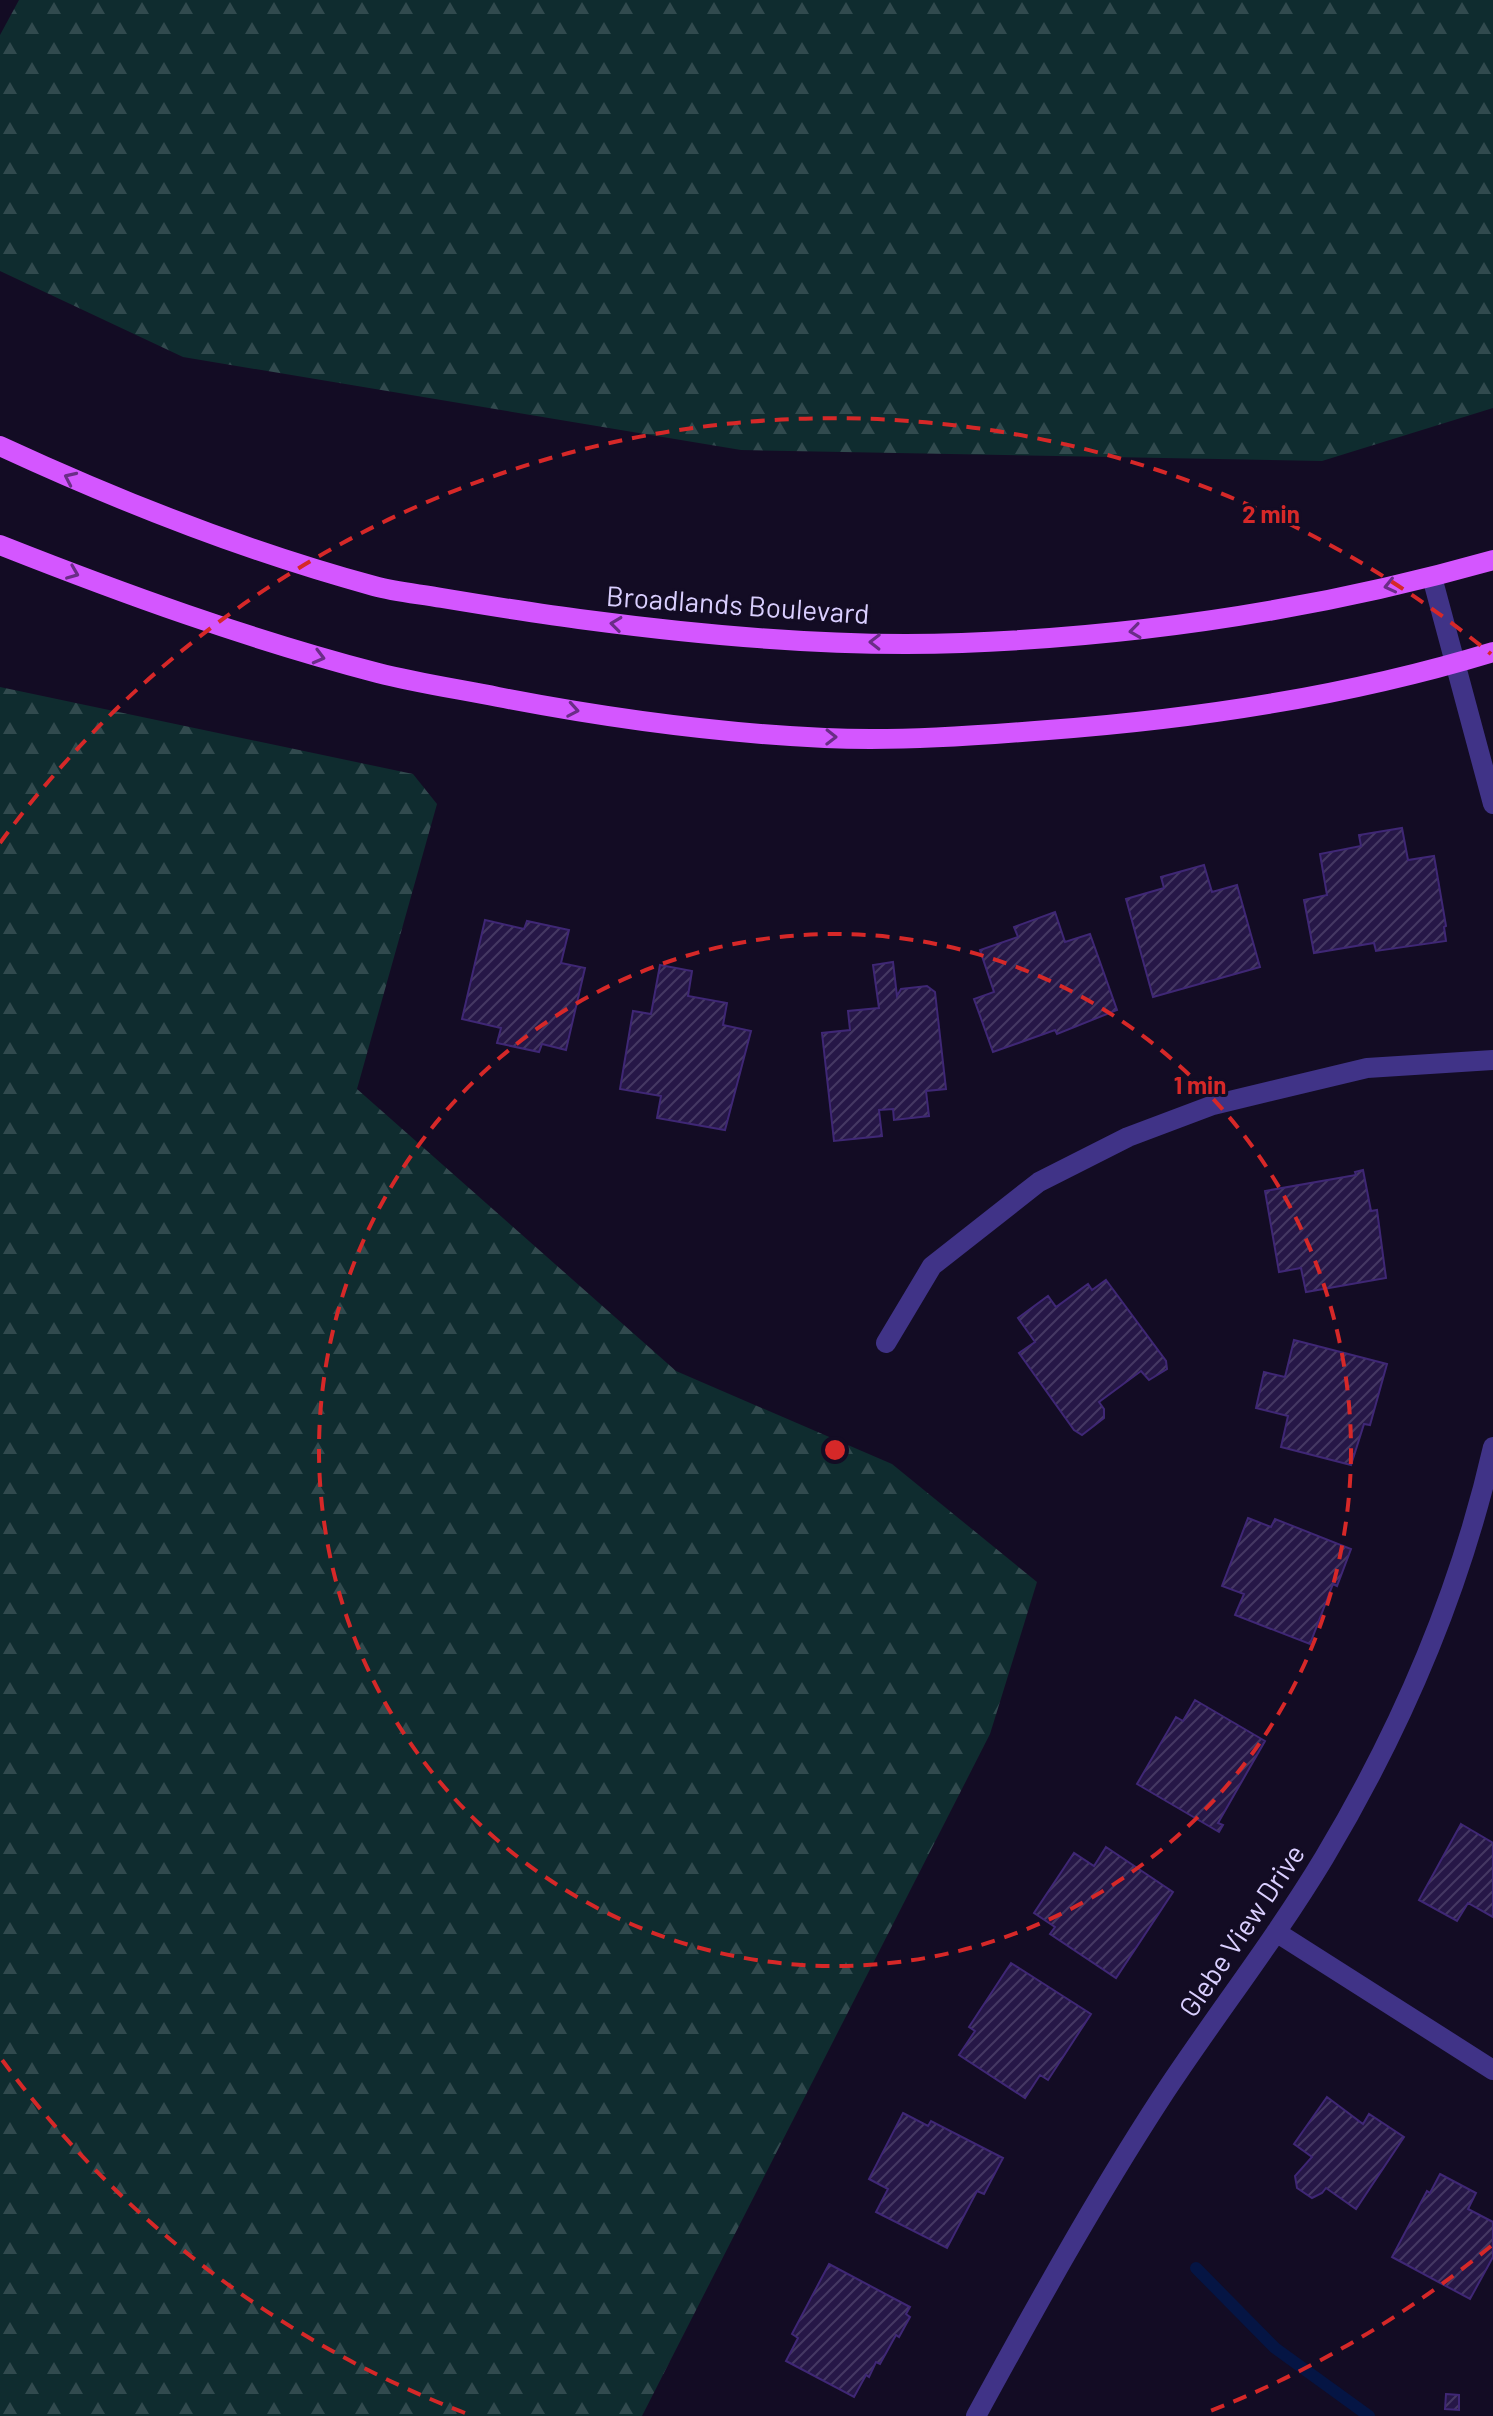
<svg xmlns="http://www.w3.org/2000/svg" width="1493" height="2416" font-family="Barlow,sans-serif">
<defs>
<pattern id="forest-firs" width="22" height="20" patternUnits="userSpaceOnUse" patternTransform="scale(2)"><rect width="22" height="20" fill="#0f2c2f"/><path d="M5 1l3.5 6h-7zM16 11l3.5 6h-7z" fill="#314a4e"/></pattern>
<pattern id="building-hatch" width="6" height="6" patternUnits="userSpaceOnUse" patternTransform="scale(2)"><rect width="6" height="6" fill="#261747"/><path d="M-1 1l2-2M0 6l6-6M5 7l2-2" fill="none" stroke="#453863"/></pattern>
</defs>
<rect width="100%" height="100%" fill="#130c24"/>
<path fill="url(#forest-firs)" d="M19,0h1474v408l-171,53 -581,-11 -558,-93 -183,-86v-236z
M0,687l413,87 24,30 -80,285 319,282 216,93 145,118 -47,152 -348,682h-642z"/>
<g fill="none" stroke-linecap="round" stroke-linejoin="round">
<path stroke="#051544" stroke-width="12" d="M1196,2268l79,80 94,68"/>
</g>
<path fill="url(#building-hatch)" stroke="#3f2775" stroke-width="2" d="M1402,828l6,32 26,-4 12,70 -2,1 2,14 -70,10 -2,-8 -60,10 -10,-53 23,-5 -7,-41 41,-8 -2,-11z
M1204,865l8,27 25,-7 23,82 -107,30 -27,-98 38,-11 -3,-11z
M1055,912l10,30 25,-8 27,76 -60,24 -2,-4 -62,22 -19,-53 20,-7 -14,-42 38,-13 -4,-10z
M485,920l39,9 3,-8 42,9 -8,33 24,5 -19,82 -24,-6 -3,8 -42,-9 4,-15 -39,-9z
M893,962l4,34 4,-7 26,-3 8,6 11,97 -20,2 3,25 -35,4 -1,-11 -14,1 3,26 -48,5 -12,-108 28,-3 -2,-19 31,-3 -6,-43z
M660,965l32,6 -4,25 39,7 -4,22 28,6 -26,99 -68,-12 4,-22 -41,-7 13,-78 18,3z
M1363,1170l8,41 6,-1 9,68 -80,14 -5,-24 -22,4 -14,-81 91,-16 -1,-3z
M1106,1280l60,81 1,8 -18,11 -8,-9 -42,31 5,7v9l-22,17 -8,-5 -55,-77 16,-11 -17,-24 30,-22 8,11 32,-23 4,6z
M1294,1340l93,24 -17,61 -6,-1 -13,41 -70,-18 7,-31 -32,-8 8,-36 21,5z
M1248,1518l23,9 4,-8 76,30 -14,37 -4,-2 -23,60 -75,-29 9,-21 -22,-8z
M1195,1700l70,41 -47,82 5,2 -4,7 -82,-48 39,-67 7,4z
M1461,1824l32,19v74l-25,-14 -11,18 -38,-21z
M1106,1847l67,45 -57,86 -66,-44 5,-7 -21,-14 40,-60 20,13z
M1011,1963l80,51 -43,66 -8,-5 -15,23 -66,-43 16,-24 -6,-4z
M1327,2097l36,27 6,-10 35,23 -48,72 -30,-21 -4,5 -10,5 -15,-10 -2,-12 17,-19 -18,-13z
M903,2113l25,13 3,-5 72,37 -19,36 -7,-3 -30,57 -71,-36 12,-23 -19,-10z
M1440,2174l36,19 -8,16 25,13v35l-23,42 -78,-42 35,-66 3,2z
M829,2264l81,43 -4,7 4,3 -11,20 -3,-2 -16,29 -4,-2 -7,15 -3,-2 -12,22 -68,-36 12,-23 -6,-4z
M1446,2394l13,1v15l-14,-1z"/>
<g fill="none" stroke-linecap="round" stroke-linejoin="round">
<path stroke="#403387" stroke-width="20" d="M1432,577l61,227
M886,1343l46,-77 107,-84 89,-45 85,-32 154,-37 126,-8
M1276,1932l217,138
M976,2416c59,-108 118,-215 185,-318 53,-81 113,-157 163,-240 76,-127 136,-266 169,-411"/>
<path stroke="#d456ff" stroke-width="20" d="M0,446c121,56 245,105 374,140 22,6 46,8 68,12 48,8 96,16 145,22 121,16 253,28 375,23 180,-7 358,-34 531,-83
M0,545c124,49 248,94 378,128 39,10 80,16 120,24 108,21 218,36 327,41 74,3 149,-2 223,-8 149,-11 301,-34 445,-78"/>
</g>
<defs><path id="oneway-chevron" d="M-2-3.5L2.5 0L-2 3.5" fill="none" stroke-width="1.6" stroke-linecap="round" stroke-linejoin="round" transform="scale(2)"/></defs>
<g stroke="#6a2d87">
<use href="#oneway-chevron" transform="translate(70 478) rotate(-155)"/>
<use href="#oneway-chevron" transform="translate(73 573) rotate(22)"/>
<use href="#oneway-chevron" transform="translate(1390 586) rotate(167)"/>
<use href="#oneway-chevron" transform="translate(616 624) rotate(-173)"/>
<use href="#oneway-chevron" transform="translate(1135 631) rotate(172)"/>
<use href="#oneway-chevron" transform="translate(875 642) rotate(-179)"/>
<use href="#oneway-chevron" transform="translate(319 657) rotate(15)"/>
<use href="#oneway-chevron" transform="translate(573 710) rotate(10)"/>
<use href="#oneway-chevron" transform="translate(831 737) rotate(1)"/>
</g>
<g fill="none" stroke="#d62828" stroke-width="4" stroke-dasharray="14 10">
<circle cx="835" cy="1450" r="516"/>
<path d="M1491 2246A1032 1032 0 0 1 1205 2413M465 2413A1032 1032 0 0 1 0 2057M0 843A1032 1032 0 0 1 1491 654"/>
</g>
<g text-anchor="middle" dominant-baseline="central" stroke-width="6" stroke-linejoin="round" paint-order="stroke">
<g font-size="28" fill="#dacfff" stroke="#130c24">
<text transform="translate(738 604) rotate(4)">Broadlands Boulevard</text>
<text transform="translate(1241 1930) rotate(-56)">Glebe View Drive</text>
</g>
</g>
<circle cx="835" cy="1450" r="12" fill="#d62828" stroke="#130c24" stroke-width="4"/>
<g font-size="24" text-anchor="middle" font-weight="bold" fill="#d62828" stroke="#130c24" stroke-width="6" stroke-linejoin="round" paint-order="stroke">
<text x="1271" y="523">2 min</text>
<text x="1200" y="1094">1 min</text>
</g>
</svg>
